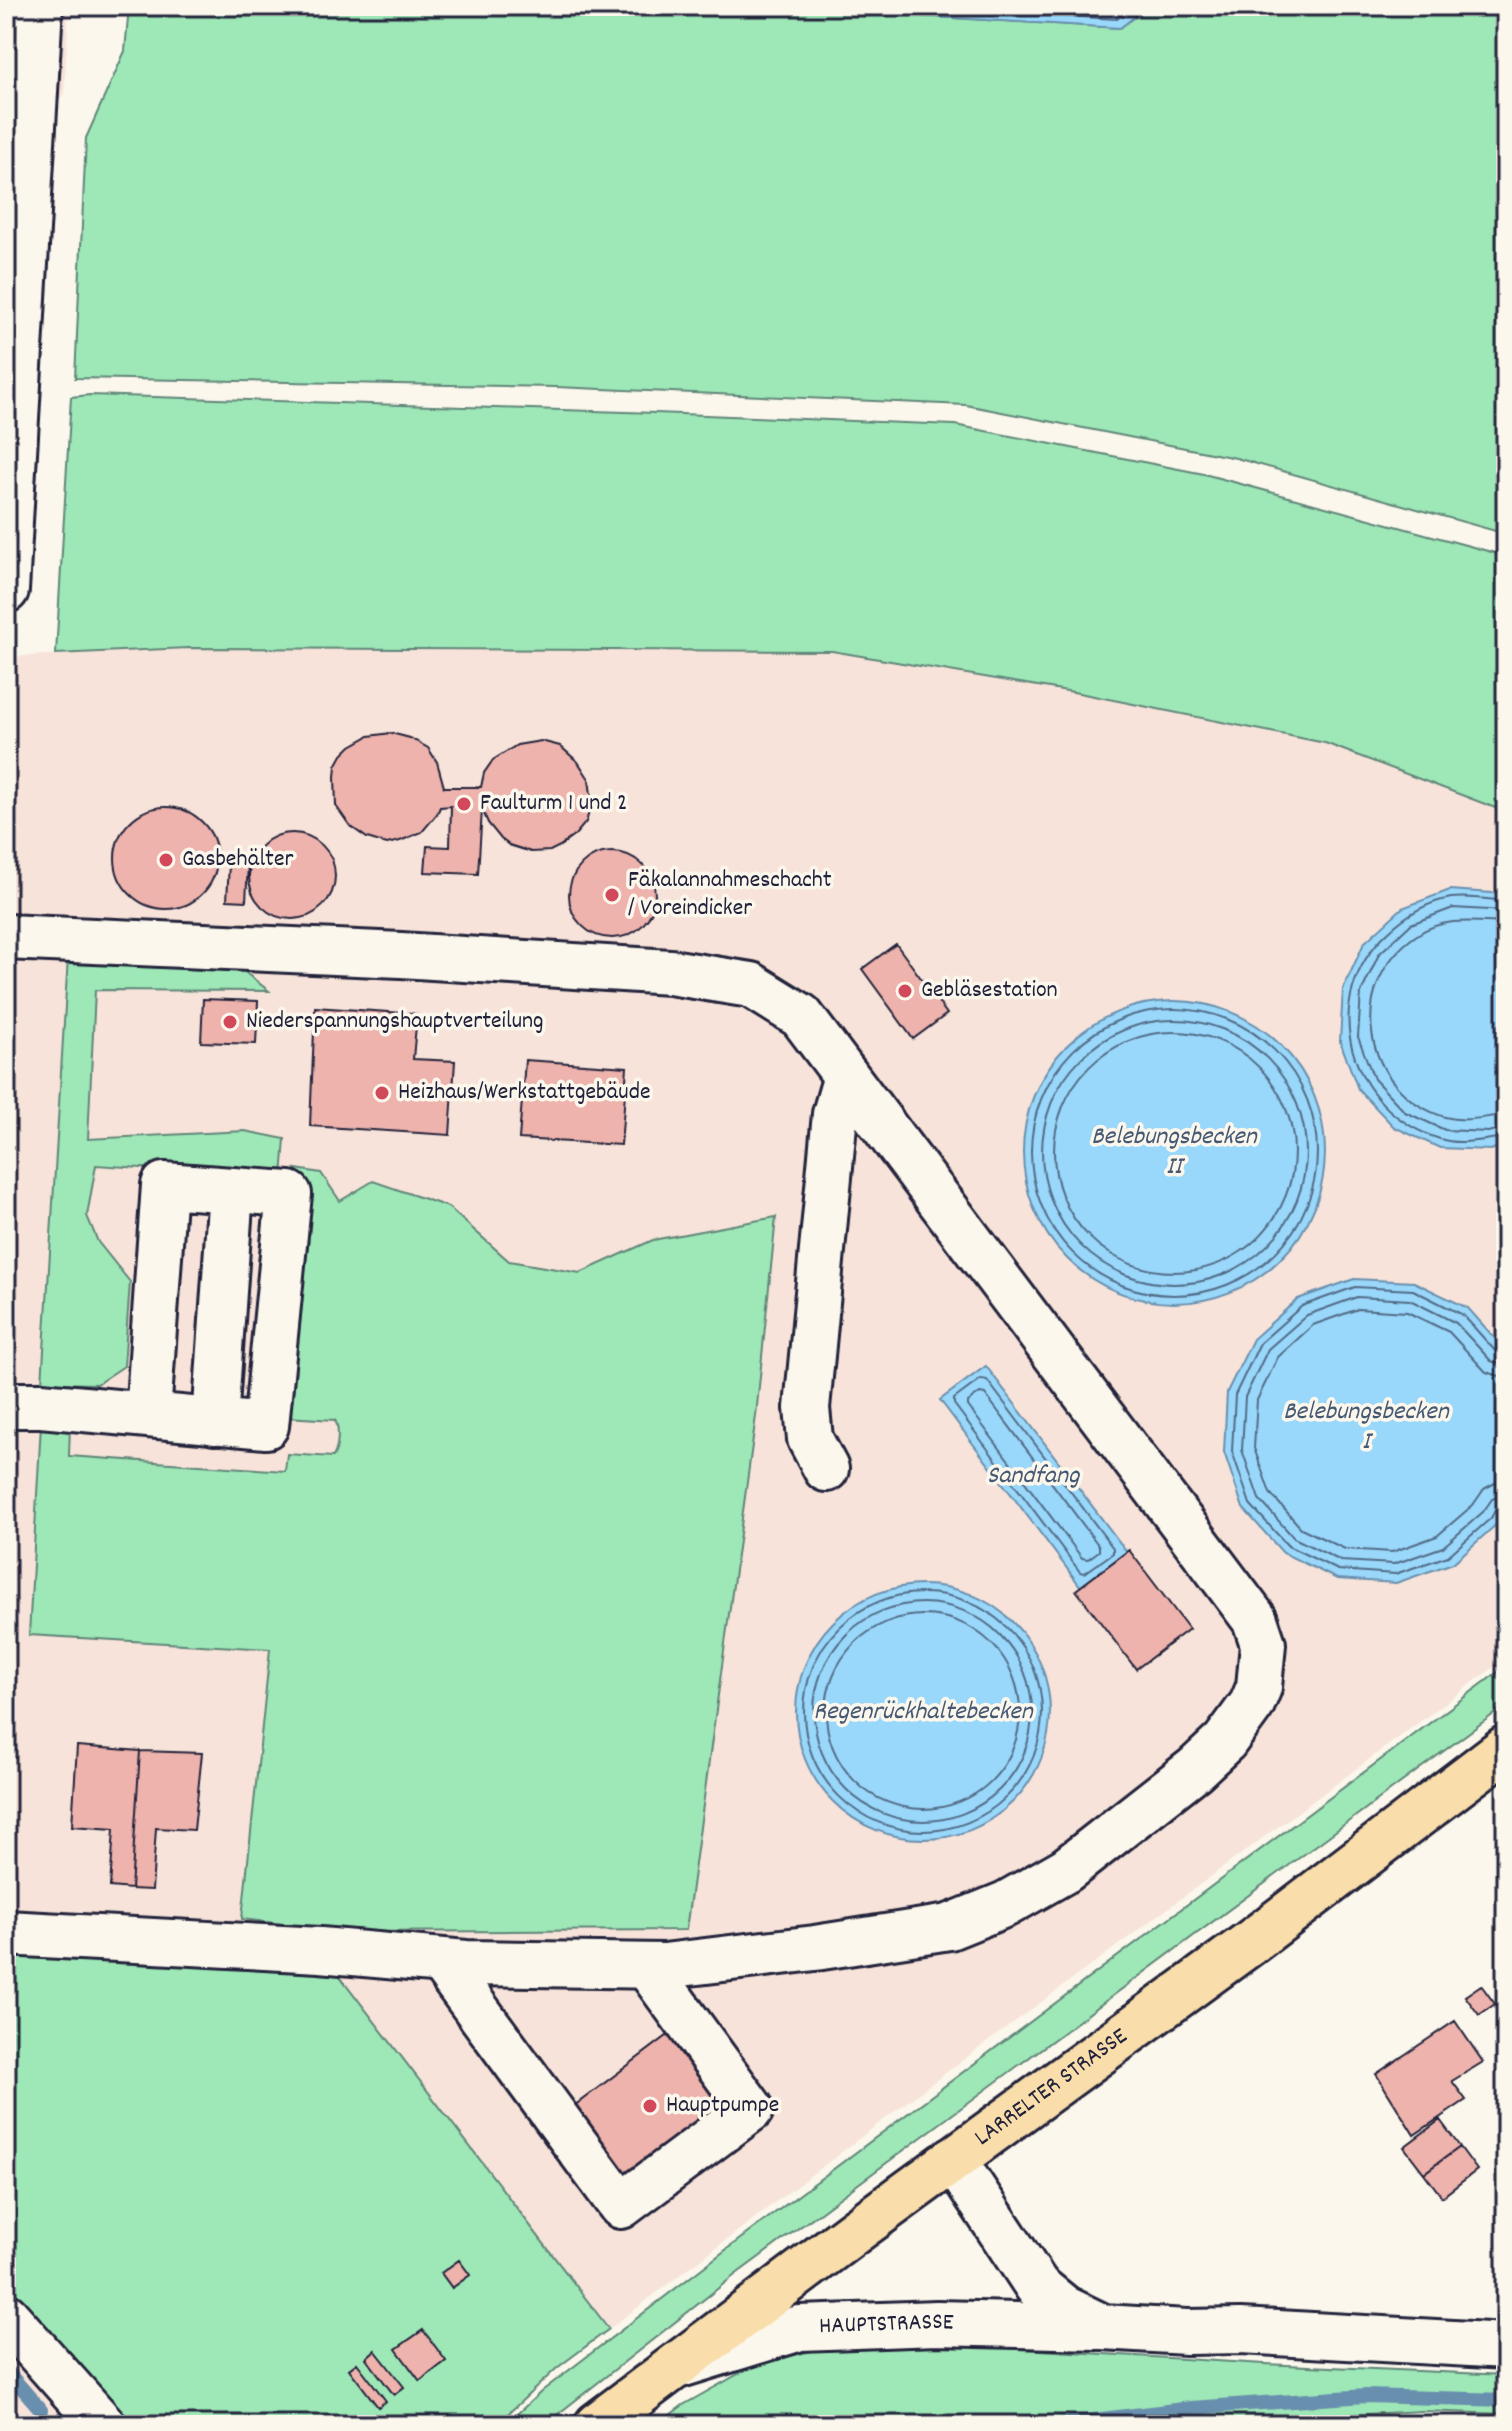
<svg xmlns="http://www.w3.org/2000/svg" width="1512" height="2431" font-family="Dekko,sans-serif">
<rect width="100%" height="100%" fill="#fbf7ec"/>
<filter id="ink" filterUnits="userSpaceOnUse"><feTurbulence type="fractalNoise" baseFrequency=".0125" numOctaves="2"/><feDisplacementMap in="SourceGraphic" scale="16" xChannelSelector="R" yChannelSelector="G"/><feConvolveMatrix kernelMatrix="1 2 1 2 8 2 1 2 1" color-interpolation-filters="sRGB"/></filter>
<g filter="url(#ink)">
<path fill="#f7e3d9" d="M6,6h63l-5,87 -14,22 -44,-3z
M188,648l644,3 247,42 246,50 181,69v846l-566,419 -331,252 -289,-379 -314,-17v-1276z
M6,2348l69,77h-69z"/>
<path fill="#9ee8b7" stroke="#608579" stroke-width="2" d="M129,6h623l368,22 28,-22h358v528l-270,-76 -270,-53 -410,-18 -481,-9 11,-240 39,-87z
M90,395l566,18 299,12 249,49 291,79 11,5v254l-181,-69 -246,-50 -247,-42 -644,-3 -132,6 15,-257z
M68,957l169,9 32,25 -174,-1 -7,149 157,-8 40,8 -3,38 -186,-12 -9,51 11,26 32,40 -6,84 -27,18 -55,-1z
M296,1169l25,4 19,28 33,-20 75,26 61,54 71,12 73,-33 123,-23 -20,199 -70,514 -340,2 -104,-13 28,-270 -241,-14 12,-211 29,1 -1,31 216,15 2,-17 46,3c5,-8 7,-28 2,-37l-49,-3 19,-234z
M1506,1666v39l-771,570 -191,150h-39l37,-34 198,-152z
M6,1933l314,17 289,379 -52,39 -61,57h-393l-97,-109z
M848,2343l111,2 305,19 242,11v39l-85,-3 -250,14h-514l26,-20 75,-42z"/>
<path fill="#99d8fa" stroke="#698fae" stroke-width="2" d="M752,6h396l-28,22z
M1450,890l56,4v250l-15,6 -51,-2 -46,-21 -36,-38 -18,-48 3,-52 21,-46 38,-35z
M1023 1152a151 151 0 1 1 302 0a151 151 0 1 1-302 0Z
M1354,1279l60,3 54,26 38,43v155l-8,17 -45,40 -57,20 -59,-4 -54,-26 -40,-45 -19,-56 3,-60 26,-53 45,-40z
M986,1366l141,186 -46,35 -141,-187z
M796 1712a127 127 0 1 1 254 0a127 127 0 1 1-254 0Z"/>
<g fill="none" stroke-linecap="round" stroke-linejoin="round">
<path stroke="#526b87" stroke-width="2" d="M888,6l229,13 18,-13
M1506,901c-17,-2 -38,-5 -55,-3 -24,4 -46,18 -63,34 -72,67 -40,178 52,207 21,7 46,0 66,-2
M1506,911l-53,-3 -42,16 -32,30 -18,39 -3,44 16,42 31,33 40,18 43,2 18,-5
M1506,923c-30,-1 -62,-7 -89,12 -73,49 -55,157 28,182 21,6 41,-1 61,-2
M1031 1152a143 143 0 1 1 286 0a143 143 0 1 1-286 0Z
M1042 1152a132 132 0 1 1 264 0a132 132 0 1 1-264 0Z
M1054 1152a120 120 0 1 1 240 0a120 120 0 1 1-240 0Z
M1506,1356l-9,-3 -34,-38 -50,-25 -58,-3 -53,19 -42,37 -25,52 -3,56 18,53 38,42 50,24 57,4 53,-18 43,-38 6,-11 9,-3
M1506,1366l-15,-5 -35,-38 -46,-23 -53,-3 -50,18 -39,34 -23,48 -3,53 17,49 35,39 47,23 53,3 49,-17 40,-35 9,-13 14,-5
M1506,1378l-20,-6 -37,-40 -42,-20 -49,-3 -45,16 -35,32 -21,43 -3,48 16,45 31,35 44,21 47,3 45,-16 36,-31 11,-16 11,-6 11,-1
M981,1379l6,1 126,168v5l-28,20 -5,-1 -126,-168v-5z
M980,1393l5,1 114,152v5l-11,8 -6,-1 -114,-152v-4z
M804 1712a119 119 0 1 1 238 0a119 119 0 1 1-238 0Z
M814 1712a109 109 0 1 1 218 0a109 109 0 1 1-218 0Z
M826 1712a97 97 0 1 1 194 0a97 97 0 1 1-194 0Z"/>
<path stroke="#698fae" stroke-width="14" d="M6,2370l35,40
M1053,2425l138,-17 175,-12 140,4"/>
</g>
<path fill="#eeb3ac" stroke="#22223b" stroke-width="2" d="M391,733l19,5 18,10 9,14 7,25h37l3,-14 9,-13 24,-15 24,-4 19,5 18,16 11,17 3,23 -6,20 -11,13 -15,11 -10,5 -19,1 -22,-7 -8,-6 -13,-16 -6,-14 -4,65 -53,-2 2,-26 23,1 1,-41 -11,1 -3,7 -15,18 -22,9 -13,3 -20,-6 -17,-12 -14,-20 -1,-29 1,-11 6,-11 9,-9 18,-10z
M115 858a51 51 0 1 1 102 0a51 51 0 1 1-102 0Z
M249 876a43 43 0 1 1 86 0a43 43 0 1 1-86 0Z
M569 895a43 43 0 1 1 86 0a43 43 0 1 1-86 0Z
M229,864l19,1 -2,36 -19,-1z
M896,944l51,70 -34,25 -51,-70z
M203,999l55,2 -2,43 -55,-2z
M315,1007l102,7 -4,45 42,2 -5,74 -140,-9z
M525,1060l102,7 -6,78 -102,-6z
M1129,1550l60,79 -53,40 -60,-79z
M77,1746l63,5 -9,138 -21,-2 4,-58 -42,-3z
M140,1751l62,2 -8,77 -38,-2 -4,62 -21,-1z
M1481,1985l14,19 -16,11 -14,-19z
M1455,2021l28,41 -31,19 14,19 -52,35 -38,-61z
M671,2033l56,73 -98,74 -55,-74z
M1440,2120l20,27 -36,26 -20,-26z
M1460,2147l17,23 -35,27 -18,-24z
M459,2260l11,15 -18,13 -11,-15z
M423,2330l23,31 -26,20 -24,-32z
M375,2350l29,37 -10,8 -28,-37z
M357,2363l29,38 -8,6 -29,-38z"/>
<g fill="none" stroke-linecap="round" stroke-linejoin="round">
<defs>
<g id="minor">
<path d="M6,590l34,-584"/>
<path d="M6,937l395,18 269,17 81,13 50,31 454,604 8,24 -4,43 -7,17 -27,37 -30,28 -129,101 -60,34 -57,23 -134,21 -151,18 -198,-3 -146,-13 -314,-17"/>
<path d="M6,1405h35l225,21 23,-232 -125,-9 -16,230"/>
<path d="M215,1422l16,-232"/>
<path d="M826,1469l-16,-30 -3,-31 28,-294 11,-38"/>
<path d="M441,1961l180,245 130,-97 -104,-143"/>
<path d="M953,2159l84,127 27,22 39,19 84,5 54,-1 265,15"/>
<path d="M6,2316l97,109"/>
<path id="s1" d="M680,2365l120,-37 137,-5 160,4"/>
</g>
<g id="major">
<path id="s2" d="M597,2425l261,-196 392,-286 256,-195"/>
</g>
</defs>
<use href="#minor" stroke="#22223b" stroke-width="50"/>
<use href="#major" stroke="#22223b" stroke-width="50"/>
<use href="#minor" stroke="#fbf7ec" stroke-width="44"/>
<use href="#major" stroke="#f9deab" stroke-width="44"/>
</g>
</g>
<g fill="#d1495b" stroke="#fbf7ec" stroke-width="3">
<circle cx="464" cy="804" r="8"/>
<circle cx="166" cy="860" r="8"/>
<circle cx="612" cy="895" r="8"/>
<circle cx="905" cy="991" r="8"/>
<circle cx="230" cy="1022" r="8"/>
<circle cx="382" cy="1093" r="8"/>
<circle cx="650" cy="2106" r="8"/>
</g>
<g text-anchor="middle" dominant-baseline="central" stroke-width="7" stroke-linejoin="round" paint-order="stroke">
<g font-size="24" fill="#22223b" stroke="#fbf7ec" text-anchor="start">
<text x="480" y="804">Faulturm 1 und 2</text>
<text x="182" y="860">Gasbehälter</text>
<text x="628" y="881">Fäkalannahmeschacht<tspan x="628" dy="28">/ Voreindicker</tspan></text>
<text x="921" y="991">Gebläsestation</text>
<text x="246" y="1022">Niederspannungshauptverteilung</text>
<text x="398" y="1093">Heizhaus/Werkstattgebäude</text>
<text x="666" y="2106">Hauptpumpe</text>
</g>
<g font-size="24" fill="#22223b" stroke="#fbf7ec">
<text stroke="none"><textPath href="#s2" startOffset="566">LARRELTER STRASSE</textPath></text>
<text stroke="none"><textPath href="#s1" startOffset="212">HAUPTSTRASSE</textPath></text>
</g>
<g font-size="26" font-style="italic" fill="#465974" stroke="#fbf7ec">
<text x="1174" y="1137">Belebungsbecken<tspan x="1174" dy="30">II</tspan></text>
<text x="1366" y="1412">Belebungsbecken<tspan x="1366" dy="30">I</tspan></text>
<text x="1033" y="1476">Sandfang</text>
<text x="923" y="1712">Regenrückhaltebecken</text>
</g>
</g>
<rect width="1512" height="2431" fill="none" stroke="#fbf7ec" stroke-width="32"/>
<rect x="16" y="16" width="1480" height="2399" fill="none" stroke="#22223b" stroke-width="3" filter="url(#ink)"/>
</svg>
